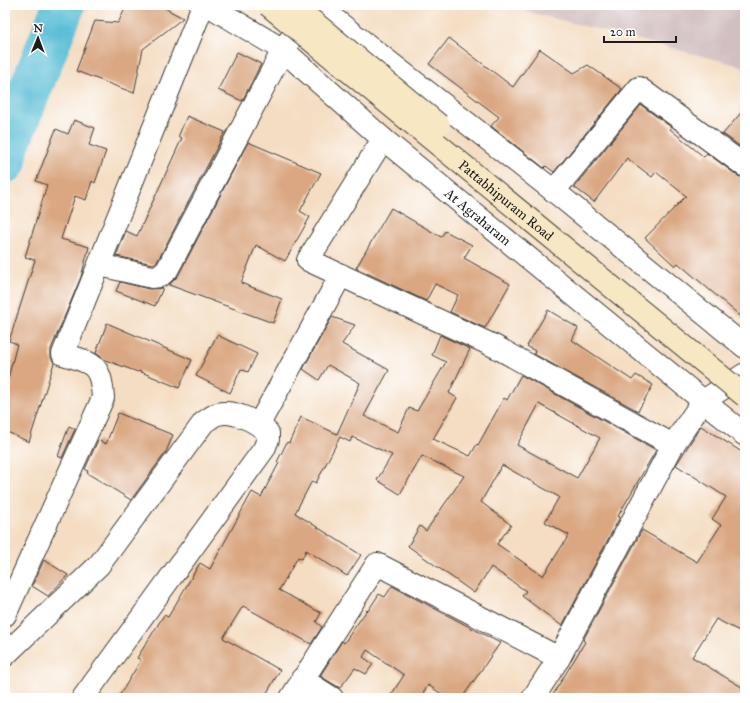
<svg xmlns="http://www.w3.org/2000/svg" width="750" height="703" font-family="'IM FELL Great Primer',serif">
<rect width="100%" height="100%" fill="#fff"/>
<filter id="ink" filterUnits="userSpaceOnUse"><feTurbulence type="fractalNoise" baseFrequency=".025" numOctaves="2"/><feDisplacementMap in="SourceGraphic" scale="8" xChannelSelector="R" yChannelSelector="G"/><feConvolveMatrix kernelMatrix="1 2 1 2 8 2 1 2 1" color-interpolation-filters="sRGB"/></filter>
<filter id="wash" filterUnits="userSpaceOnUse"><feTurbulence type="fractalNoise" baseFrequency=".012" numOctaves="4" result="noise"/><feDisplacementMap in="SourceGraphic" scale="16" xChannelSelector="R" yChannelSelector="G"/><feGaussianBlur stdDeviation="0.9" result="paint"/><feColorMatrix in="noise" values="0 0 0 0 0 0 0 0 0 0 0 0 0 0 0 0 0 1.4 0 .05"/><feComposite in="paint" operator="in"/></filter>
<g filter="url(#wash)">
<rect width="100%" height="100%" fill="#f4ddc2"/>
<path fill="#d2bfc1" d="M501,5h244v62l-90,-23z"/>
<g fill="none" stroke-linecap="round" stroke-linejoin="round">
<path stroke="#58bdd6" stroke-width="43" d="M5,162l3,-17 56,-140"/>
</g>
<g id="blocks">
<path fill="#daa782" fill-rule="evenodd" d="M127,5h32l24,13 -40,31 -9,44 -58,-22 19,-50 23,2z
M449,38l64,49 27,-38 34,24 14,-8 34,24 -68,83 -8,-6 -2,2 -53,-42 8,-9 -70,-53z
M237,52l24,12 -19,37 -24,-11z
M641,105l30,22 -1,2 34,28 3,-4 31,23 7,2v142l-67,-57 -3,3 -30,-28 41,-42 -30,-24 -4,5 -25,-19 -33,44 -20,-15z
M745,108v42l-22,-16z
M187,116l38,16 -68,130 -4,2 -37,-8 10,-25 11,5 45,-98 -4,-1z
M74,120l21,8 -6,17 17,6 -11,32 -3,-2 -6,19 -11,-4 -14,43 28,8 -8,30 -30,72v8l3,6 -25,79 -24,-11v-41l12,-46 -8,-3 26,-81 -10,-3 22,-72 -11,-4 20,-52 12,5z
M248,142l73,31 -21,38 10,6 -25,44 -29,-16 -15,38 41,16 -9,24 -104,-38 9,-9z
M391,208l50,29 4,-6 27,14 -8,13 46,26 -25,44 -35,-16 8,-17 -23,-11 -9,17 -70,-33z
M120,282l29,7 14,-1 -8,18 -39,-15z
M548,310l30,18 -6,12 60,40 4,-5 17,10 -15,26 -104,-57 1,-3 -8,-5z
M332,317l23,8 -13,19 47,26 -25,46 34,16 11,-24 8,3 29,-49 -14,-7 8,-20 30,14 -21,44 8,5 -24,41 37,17 7,-12 1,1 26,-47 3,2 14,-25 135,75 -38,66 2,1 -58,109 -40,-30 4,-5 -35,-24 -17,26 -66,-47 12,-20 6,5 38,-55 -42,-20 -22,38 -23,-14 15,-25 -40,-18 -2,5 -10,-5 -24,46 -4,-2 -17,32 66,42 -14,21 -41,-26 -4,9 -4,-2 -19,33 42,23 -5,9 6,5 -11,17 -68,-38 -20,32 57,32 -16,28h-146l23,-38 -4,-2 27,-43 4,2 32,-54 10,6 42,-77 9,5 18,-34 -2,-1 10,-20 2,1 12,-26 36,17 23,-51 -32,-18 -9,15 -16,-11zM539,404l61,34 -23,40 -60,-33zM502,465l57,32 -14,25 24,13 -26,41 -46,-32 14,-19 -30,-23z
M107,323l85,37 -13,28 -40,-17 -1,1 -33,-12 -9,-7z
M217,335l40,19 -9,18 -7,-3 -11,24 -34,-17z
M118,413l55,22 -7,17 -35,48 -44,-27 1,-2 -3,-2 13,-29 8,4z
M69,426l6,3 -13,29 -4,-2z
M701,426l44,28v180l-29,-15 -24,38 53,32v9h-194l34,-56 -2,-2 59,-110 55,32 24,-37 -9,-6 14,-22 -50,-32z
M44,560l24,15 -20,21 -16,-10z
M392,586l108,57 -38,55h-14l-20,-13 -8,13h-31l15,-23 -37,-25 -4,7 10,7 -7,10 -11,-6 -15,20 -20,-12 22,-35 2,2 23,-33 1,1 11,-17 6,3z"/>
</g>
</g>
<g filter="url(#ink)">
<use href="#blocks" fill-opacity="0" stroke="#3c3935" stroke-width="1"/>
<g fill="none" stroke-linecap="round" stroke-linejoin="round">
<defs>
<g id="street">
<path id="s1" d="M208,5l75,45 100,89 362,296"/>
<path d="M316,5l238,186 191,156"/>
<path d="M383,139l-75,121 188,87 177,98"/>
<path d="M554,191l85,-103 106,78"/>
<path d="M100,265l52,12 8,-1 7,-6 116,-220 8,-12"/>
<path d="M259,424l82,-149"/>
<path d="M5,615l98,-217c-2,-34 -10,-35 -40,-44l140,-349"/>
<path d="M5,655l94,-90 105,-143c4,-2 9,-7 14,-8 15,-4 39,7 50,19v6l-4,10 -181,249"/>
<path d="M302,679l30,19"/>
<path d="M291,698l86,-134 182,94"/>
<path d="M533,698l26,-40 114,-213 30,-44 42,-27"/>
</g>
</defs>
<use href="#street" stroke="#3c3935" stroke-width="24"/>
<use href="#street" stroke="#fff" stroke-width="22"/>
<defs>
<g id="secondary-bridge">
<path id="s2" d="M268,5l477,391"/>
<path d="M293,5l146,120"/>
</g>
</defs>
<use href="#secondary-bridge" stroke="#3c3935" stroke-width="24" stroke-linecap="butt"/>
<use href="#secondary-bridge" stroke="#f7e8c3" stroke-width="22"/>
</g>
</g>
<g text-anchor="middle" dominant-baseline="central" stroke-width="4" stroke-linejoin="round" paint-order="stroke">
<g font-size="14" fill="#1c1c1c" stroke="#fff">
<text stroke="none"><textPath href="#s2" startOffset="308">Pattabhipuram Road</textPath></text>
<text stroke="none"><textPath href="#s1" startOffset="344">At Agraharam</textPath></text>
</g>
</g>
<rect width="750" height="703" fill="none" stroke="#fff" stroke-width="20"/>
<g transform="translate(38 38) rotate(1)" stroke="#ffffff" stroke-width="3" paint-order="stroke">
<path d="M0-3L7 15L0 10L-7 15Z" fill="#1c1c1c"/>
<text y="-6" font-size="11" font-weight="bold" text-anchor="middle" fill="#1c1c1c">N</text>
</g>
<path d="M604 36v6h72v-6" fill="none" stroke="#1c1c1c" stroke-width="2"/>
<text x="610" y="36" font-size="12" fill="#1c1c1c" stroke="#ffffff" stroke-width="3" paint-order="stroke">20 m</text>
</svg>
